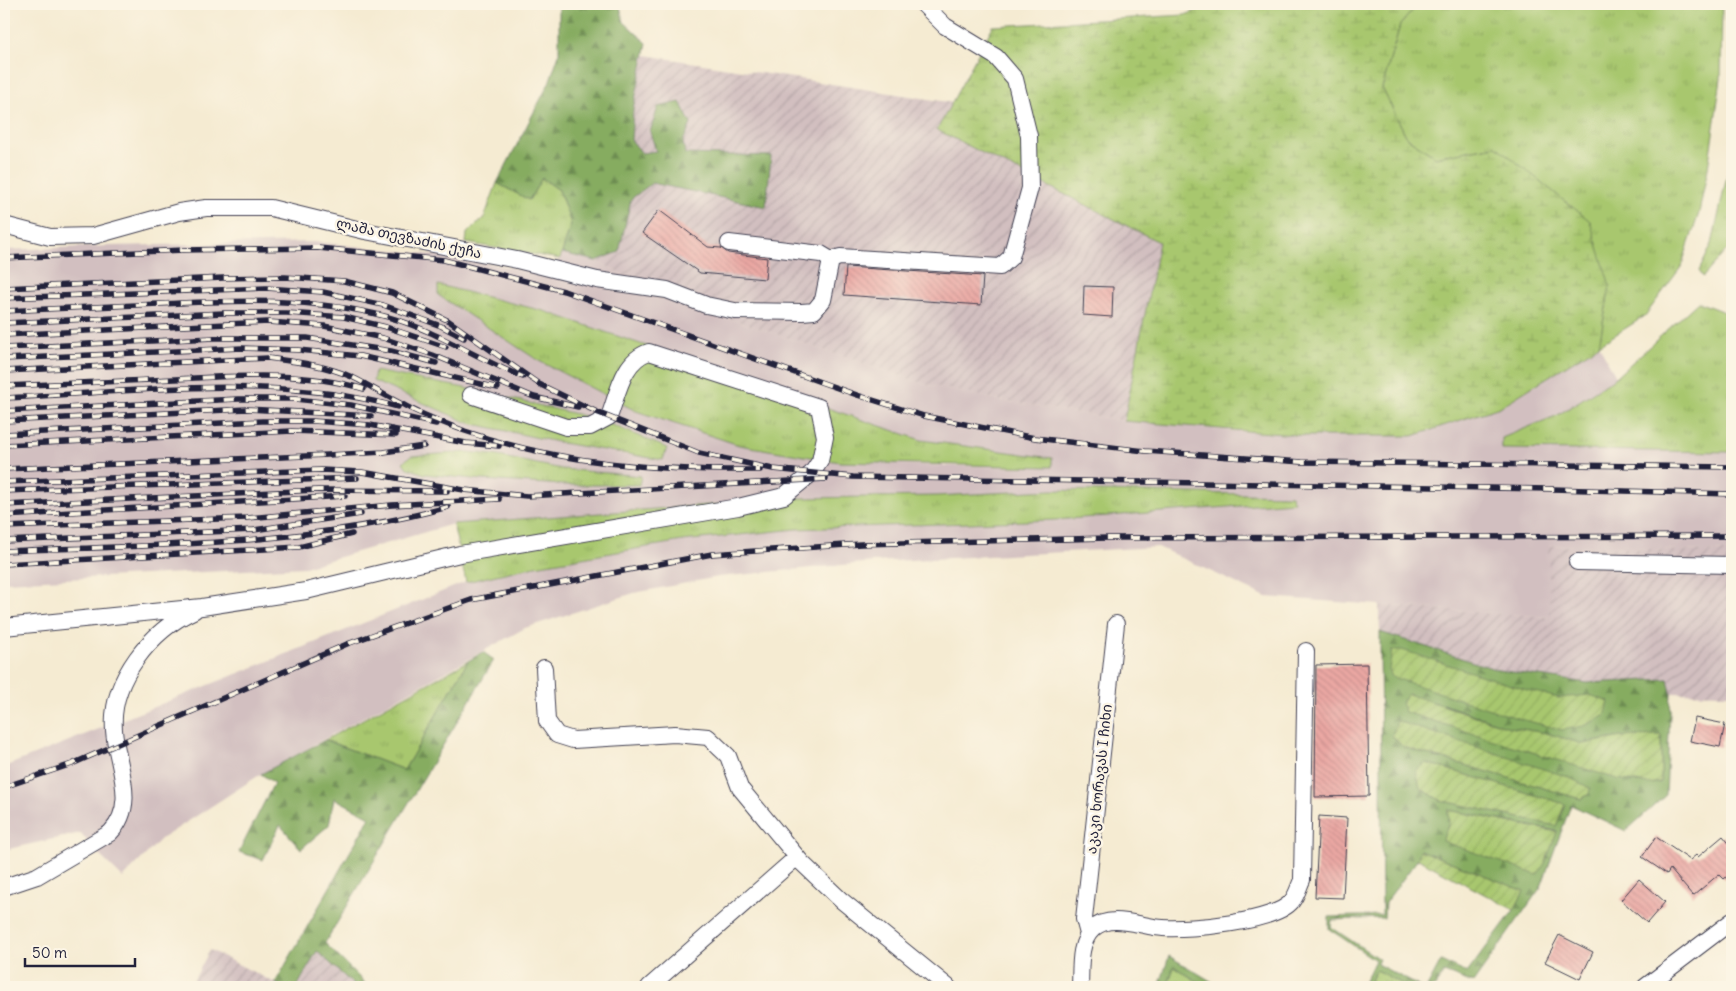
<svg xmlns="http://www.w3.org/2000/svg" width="1736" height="991" font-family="Delius,'Noto Sans Georgian',sans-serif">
<defs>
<pattern id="industrial-furrows" width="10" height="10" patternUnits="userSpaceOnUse" patternTransform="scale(1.25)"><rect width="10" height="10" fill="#d2bfc0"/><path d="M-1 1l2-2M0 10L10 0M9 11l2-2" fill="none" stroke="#b4a4a6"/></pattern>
<pattern id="grass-tufts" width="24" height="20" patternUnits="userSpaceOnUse" patternTransform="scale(1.25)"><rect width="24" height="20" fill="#a8c76e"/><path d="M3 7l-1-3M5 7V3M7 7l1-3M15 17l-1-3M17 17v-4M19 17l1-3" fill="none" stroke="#90ab60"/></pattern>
<pattern id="forest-firs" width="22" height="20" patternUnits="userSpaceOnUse" patternTransform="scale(1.25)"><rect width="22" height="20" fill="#86ac61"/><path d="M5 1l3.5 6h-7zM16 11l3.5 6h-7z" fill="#6d8c51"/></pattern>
<pattern id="wetland-marsh" width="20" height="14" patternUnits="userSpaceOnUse" patternTransform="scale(1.25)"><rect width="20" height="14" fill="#a8c76e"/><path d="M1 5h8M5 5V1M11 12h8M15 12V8" fill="none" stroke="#90ab60"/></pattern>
<pattern id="garden-furrows" width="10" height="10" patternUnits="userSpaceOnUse" patternTransform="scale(1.25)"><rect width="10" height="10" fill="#a8c76e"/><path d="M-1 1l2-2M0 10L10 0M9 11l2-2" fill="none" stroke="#90ab60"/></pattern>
<pattern id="building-back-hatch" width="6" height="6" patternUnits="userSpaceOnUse" patternTransform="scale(1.25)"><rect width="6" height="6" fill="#eaa7a3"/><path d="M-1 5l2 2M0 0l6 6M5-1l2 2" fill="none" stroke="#c88f8d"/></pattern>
</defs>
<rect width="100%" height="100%" fill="#fcf5e5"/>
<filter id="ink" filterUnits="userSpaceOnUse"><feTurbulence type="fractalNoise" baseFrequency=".02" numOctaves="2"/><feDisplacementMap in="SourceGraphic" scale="10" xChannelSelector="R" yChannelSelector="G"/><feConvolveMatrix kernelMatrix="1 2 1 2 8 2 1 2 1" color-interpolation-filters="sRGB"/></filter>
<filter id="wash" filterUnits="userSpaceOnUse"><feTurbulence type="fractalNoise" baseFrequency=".0096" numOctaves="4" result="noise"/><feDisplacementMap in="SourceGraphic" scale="20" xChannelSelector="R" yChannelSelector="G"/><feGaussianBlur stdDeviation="1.12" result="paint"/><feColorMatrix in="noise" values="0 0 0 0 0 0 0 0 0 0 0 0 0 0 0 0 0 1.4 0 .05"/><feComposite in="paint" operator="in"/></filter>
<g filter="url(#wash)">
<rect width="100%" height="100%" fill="#f5ebd2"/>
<path fill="url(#industrial-furrows)" d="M645,55l309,48 -16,27 221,112 -35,179 -114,-19 -83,-17 -261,-88 -70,-36 23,-9 12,-53 21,-16 114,24 -81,-53 -2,-13 8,-17 -41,8 6,20 -14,2 -11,-13 2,-32z
M1547,545l185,7v142l-61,-1 -4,-14 -80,4 -89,-13 -118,-38 -1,-27 170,12z
M210,950l73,37h-93z
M317,950l39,37h-59z"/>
<path fill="#d2bfc0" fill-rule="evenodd" d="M315,242l149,16 86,17 12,-22 34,8 70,36 261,88 83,17 114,19 99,9 84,6h106l87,-29 99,-62 17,32 -58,38 -56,23v11l230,3v100l-184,-7 2,72 -284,-20 -108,-50 -284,15 -156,15 -84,16 -109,35 -264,146 -100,65 -38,39 -31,-30 -11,-15 -77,17v-83l462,-185 69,-16 147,-25 114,-12 259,-9 238,-19 -2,-6 -239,-5 -116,6 -132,2 -351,26 -148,43 -301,15v-332l105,-4zM438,295l106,16 377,129 131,18v9l-100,-1 -112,-4 -101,-17 -103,-34 -97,-50zM375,371l90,17 111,26 57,42 -71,-13 -93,-20 -96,-42zM468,452l25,3 69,14 78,7v9h-76l-139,-11 -14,-18z"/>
<path fill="url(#grass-tufts)" stroke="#657454" d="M1418,4h304l-1,75 -13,89 -9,45 -18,54 -36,49 -46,29 11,-59 -114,-140 -61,11 -28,-19 -25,-50 18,-63z
M1732,153v91l-29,33 -4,-6 13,-27z
M542,178l17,12 12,34 -11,35 -94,-16 1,-10 17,-15 13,-35 32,17z
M438,285l106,26 377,129 131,18v9l-212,-5 -101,-17 -103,-34 -97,-50 -101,-66z
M1698,302l34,13v137l-230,-3v-11l56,-23 58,-38z
M375,371l90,17 111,26 27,7 64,27 -4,12 -101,-17 -93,-20 -96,-42z
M468,452l25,3 69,14 79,7 -2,9h-75l-81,-5 -58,-6 -18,-6 -4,-6 8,-6z
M1052,490l239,5 3,7 -239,18 -259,9 -114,12 -147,25 -69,16 -13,-58 351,-26 132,-2z
M468,661l-64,109 -79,-30 129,-71z
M1174,967l33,20h-40z
M1376,970l32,17h-40z"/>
<path fill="url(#forest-firs)" stroke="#54674e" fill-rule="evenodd" d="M559,4h60l5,18 23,21 -14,66 -2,31 11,13 14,-2 -6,-19 8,-25 22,-5 11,22 -8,17 2,13 86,2 -5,51 -114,-24 -21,16 -12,53 -23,9 -34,-8 9,-29 -12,-34 -17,-12 -13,22 -32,-17 52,-100 10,-29z
M1380,632l118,38 89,13 81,-4 3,14 -5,102 -40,36 -55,-26 -30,82 -68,96 -29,-11 -9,15h-8l14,-26 26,12 47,-63 10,-19 -104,-41 -2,9 -33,44 -1,15 -52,2 -1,7 48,32 -2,5 44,23h-13l-32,-17 -8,17h-6l13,-27 -46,-31v-12l53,-2zM1402,651c46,16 106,39 155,47 21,3 28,-6 52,4l-92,16zM1442,704l67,23 37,6 37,11 39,-7 39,-2v47zM1392,735l197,59 -8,5 -178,-52zM1426,763l138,41h1l-9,22 -116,-26 -20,-12zM1448,810l109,21v1l-115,9 7,-18z
M483,652l11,8 -169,283 44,44h-13l-39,-36 -20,36h-14l-8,-4 95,-166 -36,-19 -5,27 -28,24 -21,-24 -17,35 -24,-8 35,-69 -13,-9 64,-34 79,30 64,-109z
M1169,956l52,31h-14l-33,-20 -7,20h-8z"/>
<path fill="url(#wetland-marsh)" stroke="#657454" d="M1203,4h215l-18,21 -18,63 25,50 28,19 61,-11 94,75 20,65 -11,59 -99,62 -87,29h-106l-183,-15 35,-179 -222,-112 56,-104 192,-11 13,-5z"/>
<path fill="url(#garden-furrows)" stroke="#657454" d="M1392,650h10l125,40 31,8 32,-3 19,7 -4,14 -21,10 -22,4 -45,-12 -125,-41 -3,-7z
M1408,694l101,33 37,6 37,11 39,-7 39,-2v47l-13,2 -31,-5 -212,-67 -4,-9z
M1397,721l171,56 22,11 -1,6 -8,5 -178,-52 -11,-12z
M1426,763l139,41 -9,22 -116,-26 -20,-12 -4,-17z
M1448,810l109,22 -12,31 -8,12 -95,-34 7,-18z
M1420,850l104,41 -10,19 -96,-51z"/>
<g id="blocks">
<path fill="url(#building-back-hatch)" d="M659,210l49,37 13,1 7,5 39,5 -2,21 -65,-6 -58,-40z
M846,267l137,9 -2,29 -137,-10z
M1084,286l29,1 -1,30 -29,-2z
M1367,664l2,132 -54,1 1,-132z
M1695,718l30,6 -5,23 -30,-6z
M1319,816l28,2 -4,80 -28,-1z
M1723,836l9,11v25l-8,7 -5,-5 -26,22 -23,-27 -3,5 -25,-17 14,-20 34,23 6,-5 2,2z
M1639,879l26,23 -18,21 -26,-23z
M1559,935l34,17 -13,27 -35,-17z"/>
</g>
</g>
<g filter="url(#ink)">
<use href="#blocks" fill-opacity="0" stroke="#424052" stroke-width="1"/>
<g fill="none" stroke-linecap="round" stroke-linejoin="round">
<defs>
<path id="minor" d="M4,225l46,12 43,-1 86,-24 27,-4h65l94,23 152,29 80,20 70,10 39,15 29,6 67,1 12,-1 9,-11 8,-40 9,-3 160,10 11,-10 19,-69 -1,-52 -14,-57 -19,-22 -51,-31 -22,-22
M729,243l92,11 10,6
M1577,562l155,3
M4,627l198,-20 104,-16 154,-37 278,-47 46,-11 28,-23 8,-12 5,-24 -6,-30 -170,-55c-26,8 -31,41 -40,65l-19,10h-24l-95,-32
M544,668l3,53 10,14 16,5 102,-6 33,3 20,19 12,32 62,75 39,37 107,87
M4,887l33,-11 73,-43c29,-30 6,-68 4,-103 -4,-50 37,-100 81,-120
M1088,934l-4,-15 32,-295
M649,987l148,-130
M1080,987c1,-19 -2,-44 13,-58 17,-17 49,-2 70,-1 27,2 113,-6 129,-27 5,-6 7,-15 10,-21l4,-229
M1645,987l87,-66"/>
</defs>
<use href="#minor" stroke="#424052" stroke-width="18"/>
<use href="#minor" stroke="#fff" stroke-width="16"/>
<defs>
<path id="rail" d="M4,258l180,-8 134,-2 126,12 120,31 293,104 67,21 111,22 110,13 157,11 430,5
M4,288l219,-10 62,-1 59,4 48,12 57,28 90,63 60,29 100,40 74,16 80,8 699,12 180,5
M4,298l262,-10 57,4 60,13 58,21 23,12
M4,311c51,-2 103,-5 155,-7 77,-4 153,-7 229,13 47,13 90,42 135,60
M4,323l220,-10h63l57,4 42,10 60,20
M4,335l264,-13 56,4 59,12 50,17 101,42 44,10
M4,348l210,-10h93l84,13 45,12
M4,359l238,-11 56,2 62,6 138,32
M4,371l264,-13c29,4 57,7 84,19 17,8 33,19 50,27 19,11 42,19 63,27 94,33 196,40 295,39
M4,386c57,-2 114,-5 171,-7 63,-3 128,-8 189,10
M4,398c127,-6 270,-25 394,9
M4,411l234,-12h57l56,6 85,19
M4,421l243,-12 124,7
M4,434l258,-13h51l57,4 96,18 33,3
M4,445l288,-14 104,4
M4,469l324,-14 56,-3 40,-6
M4,482l317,-12 41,2 102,18 63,6 299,-17
M4,491l353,-13
M4,505l314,-15 129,1
M4,516l341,-20
M4,527l243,-9 145,-13 107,-6
M4,541l250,-11 107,-16
M4,551c148,-6 300,-5 444,-44
M4,564l295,-17 53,-13
M4,787l68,-23 275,-120 124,-44 241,-46 149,-10 247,-6 624,-2"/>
</defs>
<use href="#rail" stroke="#22223b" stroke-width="5.5"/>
<use href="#rail" stroke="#fcf5e5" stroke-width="4" stroke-dasharray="11" stroke-linecap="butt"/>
</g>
</g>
<g text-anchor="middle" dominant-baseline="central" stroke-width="5" stroke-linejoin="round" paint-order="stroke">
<g font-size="14" fill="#22223b" stroke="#fcf5e5">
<text transform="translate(409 238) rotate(12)">ლაშა თევზაძის ქუჩა</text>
<text transform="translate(1099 779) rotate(-84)">აკაკი ხორავას I ჩიხი</text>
</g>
</g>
<rect width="1736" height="991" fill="none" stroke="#fcf5e5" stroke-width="20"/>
<path d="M25 958v8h110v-8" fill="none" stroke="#22223b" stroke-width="2.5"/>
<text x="32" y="958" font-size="15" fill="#22223b" stroke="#fcf5e5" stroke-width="4" paint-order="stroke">50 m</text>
</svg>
